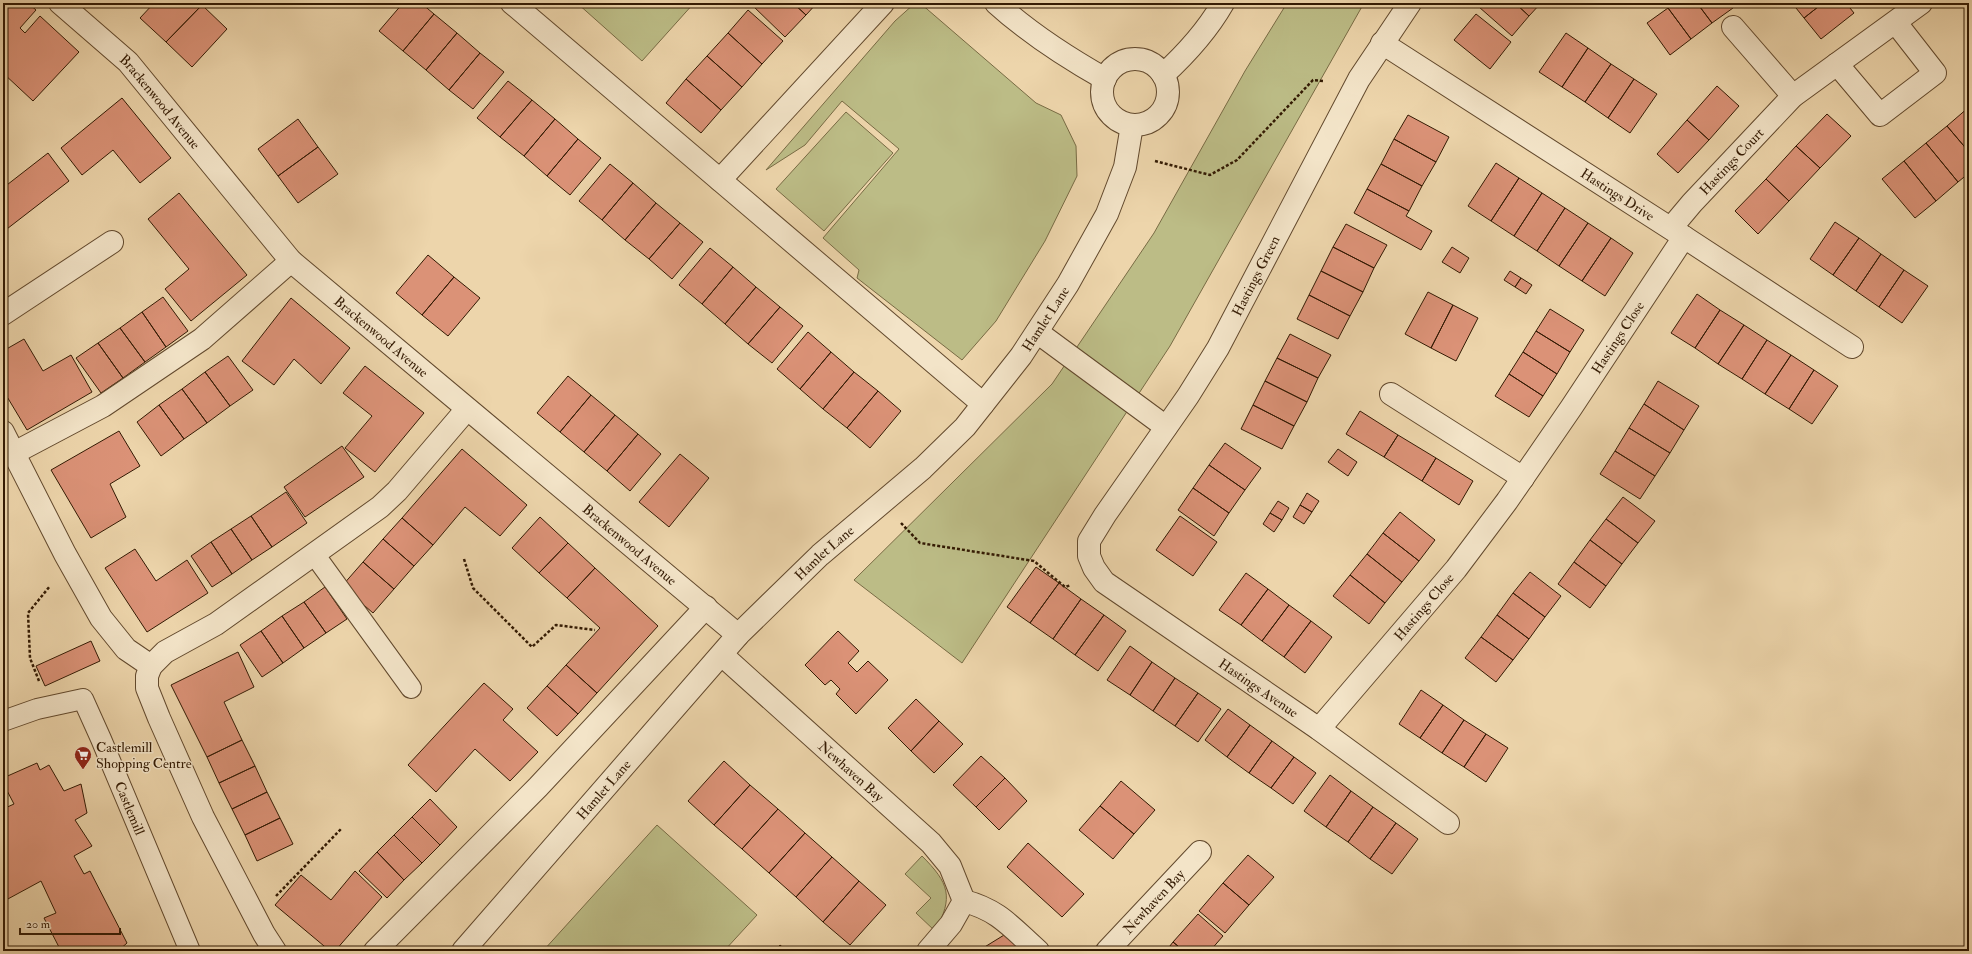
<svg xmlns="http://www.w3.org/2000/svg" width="1972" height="954" font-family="'IM FELL Double Pica',serif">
<rect width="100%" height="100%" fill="#edd5ab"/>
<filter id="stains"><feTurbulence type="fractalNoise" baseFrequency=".005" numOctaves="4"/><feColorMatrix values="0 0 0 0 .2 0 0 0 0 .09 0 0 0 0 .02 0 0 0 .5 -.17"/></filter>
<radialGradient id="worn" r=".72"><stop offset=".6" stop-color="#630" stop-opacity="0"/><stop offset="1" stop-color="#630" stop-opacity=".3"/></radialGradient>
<path fill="#bcbc86" stroke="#786b44" d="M577,3h117l-52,58z
M915,3h5l116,100 25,12 15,31 1,30 -32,65 -49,80 -34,39 -105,-82 2,-8 -36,-32 76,-89 -57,-48 -37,44 -39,25 129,-149z
M1287,3h77l-194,343 -208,317 -108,-83 198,-196 102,-151 91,-162z
M846,112l47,41 -69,78 -48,-42z
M657,825l100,90 -33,36h-181z
M922,856c27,27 32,41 13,75l-19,-18 15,-15 -26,-24z"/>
<path fill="#db9277" stroke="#331a03" d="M3,3h25l8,7 -16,18 5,5 15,-17 39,36 -46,49 -30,-28z
M154,3h46l2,2 -36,37 -26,-24z
M403,3h18l13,11 -31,37 -24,-20z
M753,3h40l13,12 -21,22 -33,-32z
M793,3h24l-11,12z
M1482,3h33l14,13 -17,20 -33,-29z
M1515,3h26l-12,13z
M1674,3h23l15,20 -21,16 -23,-31z
M1697,3h33l3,5 -21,15z
M1792,3h31l-19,15z
M1823,3h23l8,10 -33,26 -17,-21z
M202,5l25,24 -35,38 -26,-25z
M1668,8l23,31 -21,16 -23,-32z
M748,10l35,31 -21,23 -34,-31z
M434,14l23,19 -31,37 -23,-19z
M1476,14l35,28 -21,27 -36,-29z
M457,33l23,20 -31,37 -23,-20z
M728,33l34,31 -20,23 -35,-31z
M1566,33l22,15 -26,39 -23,-15z
M1588,48l23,16 -26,38 -23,-15z
M480,53l24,19 -31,37 -24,-19z
M707,56l35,31 -21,23 -35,-31z
M1611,64l23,15 -26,39 -23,-16z
M686,79l35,31 -20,23 -35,-30z
M1634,79l23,15 -27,39 -22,-15z
M508,81l24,19 -32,37 -23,-19z
M1717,86l22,20 -30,34 -22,-20z
M122,98l49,60 -31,25 -27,-33 -31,25 -21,-27z
M532,100l23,19 -31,37 -24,-19z
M1969,107v45l-22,-26z
M1827,114l24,22 -31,32 -24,-22z
M1408,115l41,22 -13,25 -42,-23z
M298,119l20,28 -40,29 -20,-27z
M555,119l23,20 -31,37 -23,-20z
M1687,120l22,20 -31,33 -21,-19z
M1947,126l22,26v21l-11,9 -32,-39z
M578,139l23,19 -31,37 -23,-19z
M1394,139l42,23 -14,24 -41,-22z
M1926,143l32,39 -22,19 -32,-40z
M1796,146l24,22 -31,33 -23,-22z
M318,147l20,27 -40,29 -20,-27z
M48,153l21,28 -66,51v-44z
M1904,161l32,40 -21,17 -33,-39z
M1496,163l23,15 -28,43 -23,-15z
M610,164l23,19 -31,37 -23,-19z
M1381,164l41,22 -13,25 -42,-22z
M1519,178l23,15 -28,43 -23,-15z
M1766,179l23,22 -31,33 -23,-23z
M633,183l23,20 -31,37 -23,-20z
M1367,189l42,22 -3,5 26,15 -11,19 -67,-37z
M179,193l68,82 -56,46 -26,-32 24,-20 -41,-50z
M1542,193l23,15 -28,43 -23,-15z
M656,203l24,20 -31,36 -24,-19z
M1565,208l23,15 -29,43 -22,-15z
M1835,222l24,16 -26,37 -23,-16z
M680,223l23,19 -31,37 -23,-20z
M1588,223l23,15 -29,43 -23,-15z
M1346,224l41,21 -13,23 -41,-21z
M1611,238l22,15 -28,43 -23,-15z
M1859,238l22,16 -25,37 -23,-16z
M1333,247l41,21 -11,24 -42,-21z
M1452,247l17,11 -9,15 -18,-11z
M710,248l23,19 -31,37 -23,-19z
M1881,254l23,16 -25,37 -23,-16z
M428,255l26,22 -32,38 -26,-22z
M733,267l23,20 -31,37 -23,-20z
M1904,270l24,16 -26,37 -23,-16z
M1321,271l42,21 -13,24 -41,-21z
M1510,271l11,7 -6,9 -11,-7z
M454,277l26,21 -32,38 -26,-21z
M1521,278l11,7 -6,9 -11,-7z
M756,287l24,20 -32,37 -23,-20z
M1428,292l25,13 -22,43 -26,-14z
M1697,294l23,16 -25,38 -24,-15z
M1309,295l41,21 -12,23 -41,-20z
M163,297l25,34 -22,16 -24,-35z
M291,298l59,50 -29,36 -27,-25 -20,26 -32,-24z
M1453,305l25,13 -22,43 -25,-13z
M780,307l23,19 -31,37 -24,-19z
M1550,309l34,21 -14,22 -34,-21z
M1720,310l24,15 -26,39 -23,-16z
M142,312l24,35 -21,15 -25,-34z
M1744,325l23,15 -25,39 -24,-15z
M120,328l25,34 -22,16 -25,-35z
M1536,331l34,21 -13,22 -34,-22z
M808,332l23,20 -31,37 -23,-20z
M1290,334l41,21 -13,23 -41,-20z
M24,339l19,32 28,-16 21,37 -65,38 -24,-40v-39z
M1767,340l24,15 -26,39 -23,-15z
M98,343l25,35 -22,15 -25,-35z
M831,352l23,20 -31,37 -23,-20z
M1523,352l34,22 -14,22 -34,-22z
M1791,355l23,15 -25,39 -24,-15z
M228,356l25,34 -23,16 -25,-34z
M1277,358l41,20 -11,24 -42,-21z
M365,366l59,47 -49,59 -30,-24 27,-32 -29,-23z
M1814,370l24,16 -26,38 -23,-15z
M205,372l25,34 -23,17 -25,-34z
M854,372l24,19 -31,37 -24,-19z
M1509,374l34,22 -14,21 -34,-21z
M568,376l23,19 -31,37 -23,-19z
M1265,381l42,21 -13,24 -41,-21z
M1658,381l41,25 -15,24 -40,-26z
M182,389l25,34 -23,16 -25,-34z
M878,391l23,20 -31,37 -23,-20z
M591,395l24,20 -31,37 -24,-20z
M1644,404l40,26 -14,23 -41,-25z
M159,405l25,34 -23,17 -24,-34z
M1253,405l41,21 -12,23 -41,-20z
M1360,411l38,24 -14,22 -38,-23z
M615,415l23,19 -31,37 -23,-19z
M1629,428l41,25 -15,23 -40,-25z
M119,431l21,35 -30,18 16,33 -35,21 -40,-68z
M638,434l23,20 -31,37 -23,-20z
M1398,435l38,23 -14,23 -38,-24z
M1225,443l36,25 -16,22 -36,-25z
M342,446l22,31 -59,40 -21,-30z
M462,449l65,56 -27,31 -35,-29 -32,38 -31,-27z
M1338,449l19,13 -9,14 -20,-14z
M1615,451l40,25 -15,23 -40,-25z
M680,454l29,24 -40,49 -30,-25z
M1436,458l37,23 -14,24 -37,-24z
M1209,465l36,25 -16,23 -36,-25z
M1193,488l36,25 -15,23 -36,-26z
M286,492l21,31 -35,24 -21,-31z
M1307,493l12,8 -7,11 -12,-7z
M1623,497l32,24 -17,22 -32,-24z
M1278,501l11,7 -7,12 -12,-7z
M1300,505l12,7 -8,12 -11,-7z
M1400,512l35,28 -16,21 -36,-28z
M1270,513l12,7 -8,12 -11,-8z
M251,516l21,31 -20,13 -21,-31z
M1180,516l37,26 -24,34 -37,-26z
M540,517l28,26 -29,30 -27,-25z
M402,518l31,27 -19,21 -31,-27z
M1606,519l32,24 -16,21 -32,-24z
M231,529l21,31 -20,14 -21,-32z
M1383,533l36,28 -17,21 -35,-28z
M383,539l31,27 -20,23 -31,-27z
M1590,540l32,24 -16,22 -32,-24z
M211,542l21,32 -20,13 -21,-31z
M568,543l27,25 -28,30 -28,-25z
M135,549l21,32 31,-21 21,33 -61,39 -42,-64z
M1367,554l35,28 -17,21 -35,-28z
M363,562l31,27 -21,24 -31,-27z
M1574,562l32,24 -16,22 -32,-24z
M1036,567l23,16 -29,40 -23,-16z
M595,568l63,58 -61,67 -31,-28 34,-37 -33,-30z
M1530,572l31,24 -16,21 -32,-24z
M1246,573l22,16 -27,36 -22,-15z
M1350,575l35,28 -16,21 -36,-28z
M1059,583l22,16 -28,40 -23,-16z
M325,587l22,32 -21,14 -22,-31z
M1268,589l21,16 -27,36 -21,-16z
M1513,593l32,24 -16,22 -32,-24z
M1081,599l23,16 -29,40 -22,-16z
M304,602l22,31 -22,15 -22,-32z
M1289,605l22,16 -27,36 -22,-16z
M1104,615l22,16 -28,40 -23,-16z
M1497,615l32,24 -16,21 -32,-23z
M282,616l22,32 -21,15 -22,-32z
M1311,621l21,16 -27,36 -21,-16z
M261,631l22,32 -21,14 -22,-32z
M838,631l21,20 -11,12 9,9 11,-11 20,19 -32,34 -20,-20 4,-5 -9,-9 -6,5 -20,-20z
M1481,637l32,23 -17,22 -31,-24z
M91,641l9,20 -55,25 -9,-20z
M1130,646l22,16 -22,33 -23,-15z
M238,652l16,35 -30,15 18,38 -35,17 -36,-72z
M1152,662l23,16 -22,33 -23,-16z
M566,665l31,28 -19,21 -31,-28z
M1175,678l23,15 -23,33 -22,-15z
M484,683l29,26 -10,11 35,32 -28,29 -35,-32 -39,43 -28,-27z
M547,686l31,28 -21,22 -30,-28z
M1421,690l22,15 -23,33 -21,-14z
M1198,693l23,16 -23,33 -23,-16z
M916,699l23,22 -28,30 -23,-23z
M1443,705l21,15 -22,33 -22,-15z
M1228,709l22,16 -23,32 -22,-17z
M1464,720l22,14 -22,33 -22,-14z
M939,721l24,23 -29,29 -23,-22z
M1250,725l22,16 -23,32 -22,-16z
M1486,734l22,14 -22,34 -22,-15z
M242,740l13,26 -36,17 -12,-26z
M1272,741l22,16 -23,31 -22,-15z
M981,756l24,22 -29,29 -23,-22z
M1294,757l22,16 -23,31 -22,-16z
M724,761l26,24 -36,40 -26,-24z
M37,763l3,7 9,-5 15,26 17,-7 6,29 -12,7 17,26 -18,10 10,18 6,-3 37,72 -9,8h-57l-17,-33 12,-5 -15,-32 -35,19 -3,-4v-87l11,-5 -11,-21v-5z
M255,766l12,26 -35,17 -13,-26z
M1330,775l21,16 -25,36 -22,-16z
M1005,778l22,23 -28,29 -23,-23z
M1121,781l34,29 -21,24 -34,-28z
M750,785l28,24 -36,40 -28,-24z
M1351,791l22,16 -25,35 -22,-15z
M267,792l13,26 -35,17 -13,-26z
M430,799l27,28 -17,18 -28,-28z
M1100,806l34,28 -21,25 -34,-29z
M1373,807l23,16 -26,36 -22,-17z
M778,809l27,24 -36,40 -27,-24z
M412,817l28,28 -18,18 -28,-28z
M280,818l13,26 -36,17 -12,-26z
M1396,823l22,16 -26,35 -22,-15z
M805,833l27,24 -36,40 -27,-24z
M394,835l28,28 -18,17 -27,-28z
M1028,843l56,51 -22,23 -55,-50z
M377,852l27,28 -17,18 -28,-27z
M1248,855l26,22 -25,28 -26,-22z
M832,857l27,24 -36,41 -27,-25z
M355,871l27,26 -47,54h-5l-55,-46 26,-30 30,25z
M859,881l27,24 -36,40 -27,-23z
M1223,883l26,22 -24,28 -26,-22z
M1198,914l25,22 -13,15h-26l-11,-9z
M1009,932l12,19h-36l-2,-3z
M1173,942l11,9h-18z
M780,945l7,6h-12z"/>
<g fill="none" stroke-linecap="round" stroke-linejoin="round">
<defs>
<g id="service">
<path d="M314,554l97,134"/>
<path id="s1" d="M3,721l34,-12 46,-10 18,40 89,212"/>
</g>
<g id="minor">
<path id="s2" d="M60,3l68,59 163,199 447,374"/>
<path d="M512,3l471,401"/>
<path d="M996,3c33,30 70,54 109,76"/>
<path id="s3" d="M1410,3l-51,76 -141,269 -30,48 -83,119 -16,26v15l5,12 10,14 215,147 129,94"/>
<path d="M1733,27l60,69"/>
<path id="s4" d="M1382,43l302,194 168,110"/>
<path d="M1837,64l43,51 55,-42 -39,-50"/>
<path d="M1163,75c24,-22 44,-44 60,-72"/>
<path d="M720,180l163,-177"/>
<path id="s5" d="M1671,228l21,-25 101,-107 128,-93"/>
<path d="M3,314l109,-72"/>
<path d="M1037,332l129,95"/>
<path d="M1391,394l132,84"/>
<path d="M3,432l62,122 36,64 25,31 25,17"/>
<path d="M14,453l89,-47 99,-67 89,-78"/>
<path id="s6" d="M722,655l209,188 19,23 14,35 -13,23 -23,27"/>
<path id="s7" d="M1319,729l137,-160 51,-68 64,-93 113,-171"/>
<path d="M964,901c35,9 48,27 74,50"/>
<path d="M275,951l-11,-17 -61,-117 -44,-99 -12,-30v-12l4,-10 14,-14 51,-28 164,-117 17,-16 70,-82"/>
<path d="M375,951l163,-164 168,-180"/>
<path id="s8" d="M1107,951l93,-99"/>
</g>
<g id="tertiary">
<circle cx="1135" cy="92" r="33"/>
<path id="s9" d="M463,951l275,-316 82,-80 103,-87 42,-41 56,-71 47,-72 39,-70 18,-47 7,-42"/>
</g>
</defs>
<use href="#service" stroke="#62492d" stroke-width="22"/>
<use href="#minor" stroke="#62492d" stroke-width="24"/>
<use href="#tertiary" stroke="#62492d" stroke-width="24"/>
<path stroke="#331a03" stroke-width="2.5" stroke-dasharray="3 2" stroke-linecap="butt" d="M1155,161l55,14 27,-15 76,-80 11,1
M901,523l19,20 114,18 31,26 6,-2
M464,559l9,29 59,59 24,-22 39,5
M39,681l-9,-23 -2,-45 22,-27
M276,896l65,-67"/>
<use href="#service" stroke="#f3e4c8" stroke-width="20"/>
<use href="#minor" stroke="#f3e4c8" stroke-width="22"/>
<use href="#tertiary" stroke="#f3e4c8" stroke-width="22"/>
</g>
<defs>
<symbol id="supermarket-pin" viewBox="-11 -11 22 30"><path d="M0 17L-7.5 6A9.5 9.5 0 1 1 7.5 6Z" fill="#8f2418" stroke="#f3e4c8"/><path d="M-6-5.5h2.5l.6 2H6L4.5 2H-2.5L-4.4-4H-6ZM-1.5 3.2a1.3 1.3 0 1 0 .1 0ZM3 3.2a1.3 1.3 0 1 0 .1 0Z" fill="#fff"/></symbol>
</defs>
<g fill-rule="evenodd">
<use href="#supermarket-pin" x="73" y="745" width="20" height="27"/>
</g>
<g text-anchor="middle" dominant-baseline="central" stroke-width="3" stroke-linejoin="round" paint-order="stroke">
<g font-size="14" fill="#331a03" stroke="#f3e4c8">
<text stroke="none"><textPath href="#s2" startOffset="141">Brackenwood Avenue</textPath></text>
<text stroke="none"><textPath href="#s5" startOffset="90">Hastings Court</textPath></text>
<text stroke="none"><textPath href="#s4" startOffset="280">Hastings Drive</textPath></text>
<text transform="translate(1256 276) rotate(-63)">Hastings Green</text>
<text stroke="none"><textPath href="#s9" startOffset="862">Hamlet Lane</textPath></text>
<text stroke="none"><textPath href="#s2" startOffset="465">Brackenwood Avenue</textPath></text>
<text stroke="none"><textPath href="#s7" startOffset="493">Hastings Close</textPath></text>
<text stroke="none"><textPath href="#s2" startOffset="789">Brackenwood Avenue</textPath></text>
<text stroke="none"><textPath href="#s9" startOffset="538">Hamlet Lane</textPath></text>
<text stroke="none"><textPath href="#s7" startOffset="161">Hastings Close</textPath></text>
<text stroke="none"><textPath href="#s3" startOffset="860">Hastings Avenue</textPath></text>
<text stroke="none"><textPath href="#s6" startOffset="174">Newhaven Bay</textPath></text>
<text stroke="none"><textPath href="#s9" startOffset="214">Hamlet Lane</textPath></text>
<text stroke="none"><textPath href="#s1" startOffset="202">Castlemill</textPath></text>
<text stroke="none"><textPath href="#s8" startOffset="68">Newhaven Bay</textPath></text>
</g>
<g font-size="14" fill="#331a03" stroke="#f3e4c8" text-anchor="start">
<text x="96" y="747">Castlemill<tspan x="96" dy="16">Shopping Centre</tspan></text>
</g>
</g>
<rect width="1972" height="954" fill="none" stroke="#edd5ab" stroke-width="16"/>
<rect x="4" y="4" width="1964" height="946" fill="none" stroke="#331a03" stroke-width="2"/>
<rect x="8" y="8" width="1956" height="938" fill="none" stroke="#331a03"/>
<path d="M20 928v6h100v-6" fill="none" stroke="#331a03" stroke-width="2"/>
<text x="26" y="928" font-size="12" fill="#331a03" stroke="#f3e4c8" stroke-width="3" paint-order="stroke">20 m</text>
<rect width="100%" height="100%" filter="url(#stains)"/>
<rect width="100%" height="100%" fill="url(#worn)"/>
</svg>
